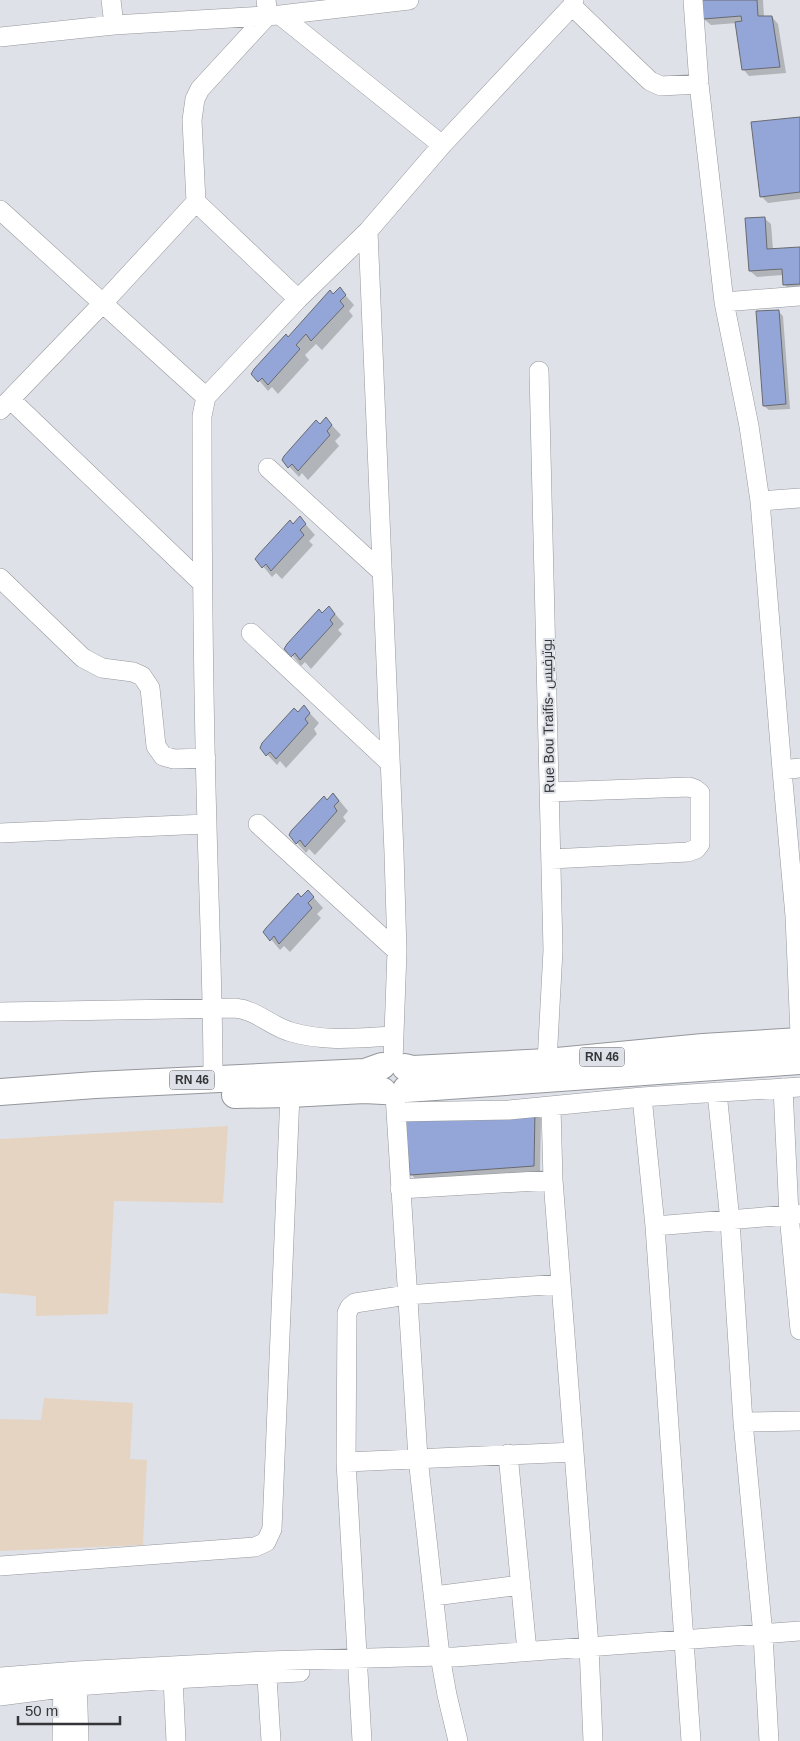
<svg xmlns="http://www.w3.org/2000/svg" width="800" height="1741" font-family="Arial,Cairo,sans-serif">
<rect width="100%" height="100%" fill="#dee1e7"/>
<path fill="#e6d4c3" d="M228,1126l-5,77 -109,-2 -6,113 -72,2v-20l-36,-3v-154z
M44,1398l89,5 -3,56 17,1 -4,85 -143,6v-132l41,1z"/>
<path fill="#0003" d="M702,0h65h-4l1,18 8,-1 6,7 8,49 -37,3 -6,-7 -6,-46 -26,2 -7,-6z
M800,118v81l-32,4 -7,-7z
M764,218l7,6 2,26 27,-2v42l-10,1 -6,-7 -1,-9 -26,2 -7,-6z
M340,289l14,16 -5,6 4,5 -31,34 -6,-6 -11,11 4,5 -31,34 -6,-7 -4,4 -15,-18z
M778,311l5,5 7,93 -21,1 -5,-4z
M326,419l15,16 -6,6 4,5 -31,34 -6,-7 -3,4 -16,-17z
M300,518l15,17 -6,6 4,4 -31,34 -6,-6 -4,4 -15,-18z
M329,607l15,17 -6,6 4,4 -31,35 -6,-7 -4,4 -15,-18z
M304,707l15,16 -5,6 3,5 -31,34 -6,-7 -3,4 -16,-17z
M334,794l14,17 -5,6 3,4 -31,34 -6,-6 -3,4 -9,-10z
M308,891l15,17 -6,6 4,4 -31,34 -6,-6 -4,4 -15,-18z
M535,1111l6,7 -1,54 -123,9 -6,-7z"/>
<path fill="#94a6d8" stroke="#686a70" d="M701,0h56l1,16h14l8,51 -38,3 -7,-48 7,-1 -1,-5 -38,3z
M800,117v75l-40,5 -9,-75z
M765,217l2,32 33,-2v37l-17,1 -1,-16 -33,2 -4,-53z
M340,287l6,8 -6,6 4,5 -33,35 -5,-7 -10,11 4,4 -32,36 -6,-7 -4,4 -7,-8 3,-5 32,-35 2,3 42,-47 3,4z
M779,310l7,94 -23,2 -7,-95z
M326,417l6,8 -5,6 3,4 -32,36 -6,-7 -4,4 -6,-8 2,-4 32,-36 4,4z
M300,516l6,8 -6,6 4,5 -33,36 -5,-7 -4,4 -7,-9 3,-4 32,-35 3,4z
M329,606l6,8 -5,6 3,4 -33,36 -5,-7 -4,4 -7,-8 3,-5 32,-35 3,4z
M304,705l6,8 -5,6 3,4 -32,36 -6,-7 -4,4 -6,-8 2,-5 32,-35 4,4z
M333,793l6,8 -5,5 3,5 -32,36 -5,-7 -4,4 -7,-9 2,-4 33,-35 3,4z
M308,890l6,7 -6,6 4,5 -33,36 -5,-8 -4,5 -7,-9 3,-4 32,-35 3,4z
M535,1110l-1,56 -124,9 -6,-57z"/>
<g fill="none" stroke-linecap="round" stroke-linejoin="round">
<defs>
<path id="minor" d="M111,0l3,25
M266,0l2,15 -68,74 -5,10 -3,21 4,82 102,97
M693,0l6,84 25,218 25,124 11,75 22,269 13,146 5,118
M572,6l78,75 11,5 38,-2
M280,15l162,130
M0,37l114,-12 166,-10 129,-15
M0,210l206,187 -4,19c0,136 1,273 5,409 2,85 6,169 6,254
M368,231l26,622 3,98 -4,111
M724,302l76,-6
M539,371l14,579 -6,112
M206,397l92,-98 70,-68 74,-86 130,-139 2,-6
M11,400l191,183
M0,410l103,-107 93,-101
M268,468l114,104
M760,501l40,-3
M0,578l83,80 19,10 31,4 9,4 8,12 6,58 7,10 11,3 32,-1
M251,633l139,130
M782,770l18,-2
M550,792l139,-5 6,2 5,4v51l-4,5 -8,3 -137,7
M258,824l139,127
M0,833l206,-9
M0,1012l235,-4c22,2 35,18 56,24 34,10 68,6 103,4
M783,1088l6,127 11,115
M717,1092l13,129 13,201 20,213 6,106
M395,1095l23,363 22,198 7,39 11,46
M642,1097l13,129 36,515
M551,1107l2,73 36,466 4,95
M396,1112l113,-2 133,-13 158,-10
M400,1189l153,-9
M655,1226l145,-12
M743,1422l57,-1
M508,1454l19,197
M346,1462l228,-10
M0,1566l255,-19 11,-5 6,-13 18,-435
M434,1596l87,-11
M266,1662l5,79
M77,1675l2,66
M0,1677l77,-6 189,-10 174,-5 15,1 345,-26
M173,1679l3,62
M0,1696l77,-10 96,-7 127,-7
M62,1741l1,-65
M362,1741l-16,-279 1,-149 3,-6 5,-4 52,-8 154,-11"/>
<path id="highway" d="M405,1067l8,2 134,-7 156,-15 97,-6
M406,1089l394,-28
M0,1092l95,-7 270,-13 17,-6
M235,1095l55,-1 74,-4 19,1"/>
</defs>
<use href="#minor" stroke="#94979c" stroke-width="20"/>
<use href="#highway" stroke="#94979c" stroke-width="28"/>
<use href="#minor" stroke="#fff" stroke-width="19"/>
<use href="#highway" stroke="#fff" stroke-width="26"/>
</g>
<g text-anchor="middle" dominant-baseline="central" stroke-width="4" stroke-linejoin="round" paint-order="stroke">
<g fill="#dee1e7" stroke="#67696c" stroke-width="1">
<rect x="579.5" y="1047.5" width="45" height="19" rx="4"/>
<rect x="169.5" y="1070.5" width="45" height="19" rx="4"/>
</g>
<g font-size="12" font-weight="bold" fill="#343538">
<text x="602" y="1057">RN 46</text>
<text x="192" y="1080">RN 46</text>
</g>
<g font-size="14" fill="#343538" stroke="#dee1e7">
<text transform="translate(548 716) rotate(-91)">Rue Bou Traifis- بوترفيس</text>
</g>
</g>
<path d="M18 1716v8h102v-8" fill="none" stroke="#343538" stroke-width="2.5"/>
<text x="25" y="1716" font-size="15" fill="#343538" stroke="#dee1e7" stroke-width="4" paint-order="stroke">50 m</text>
</svg>
